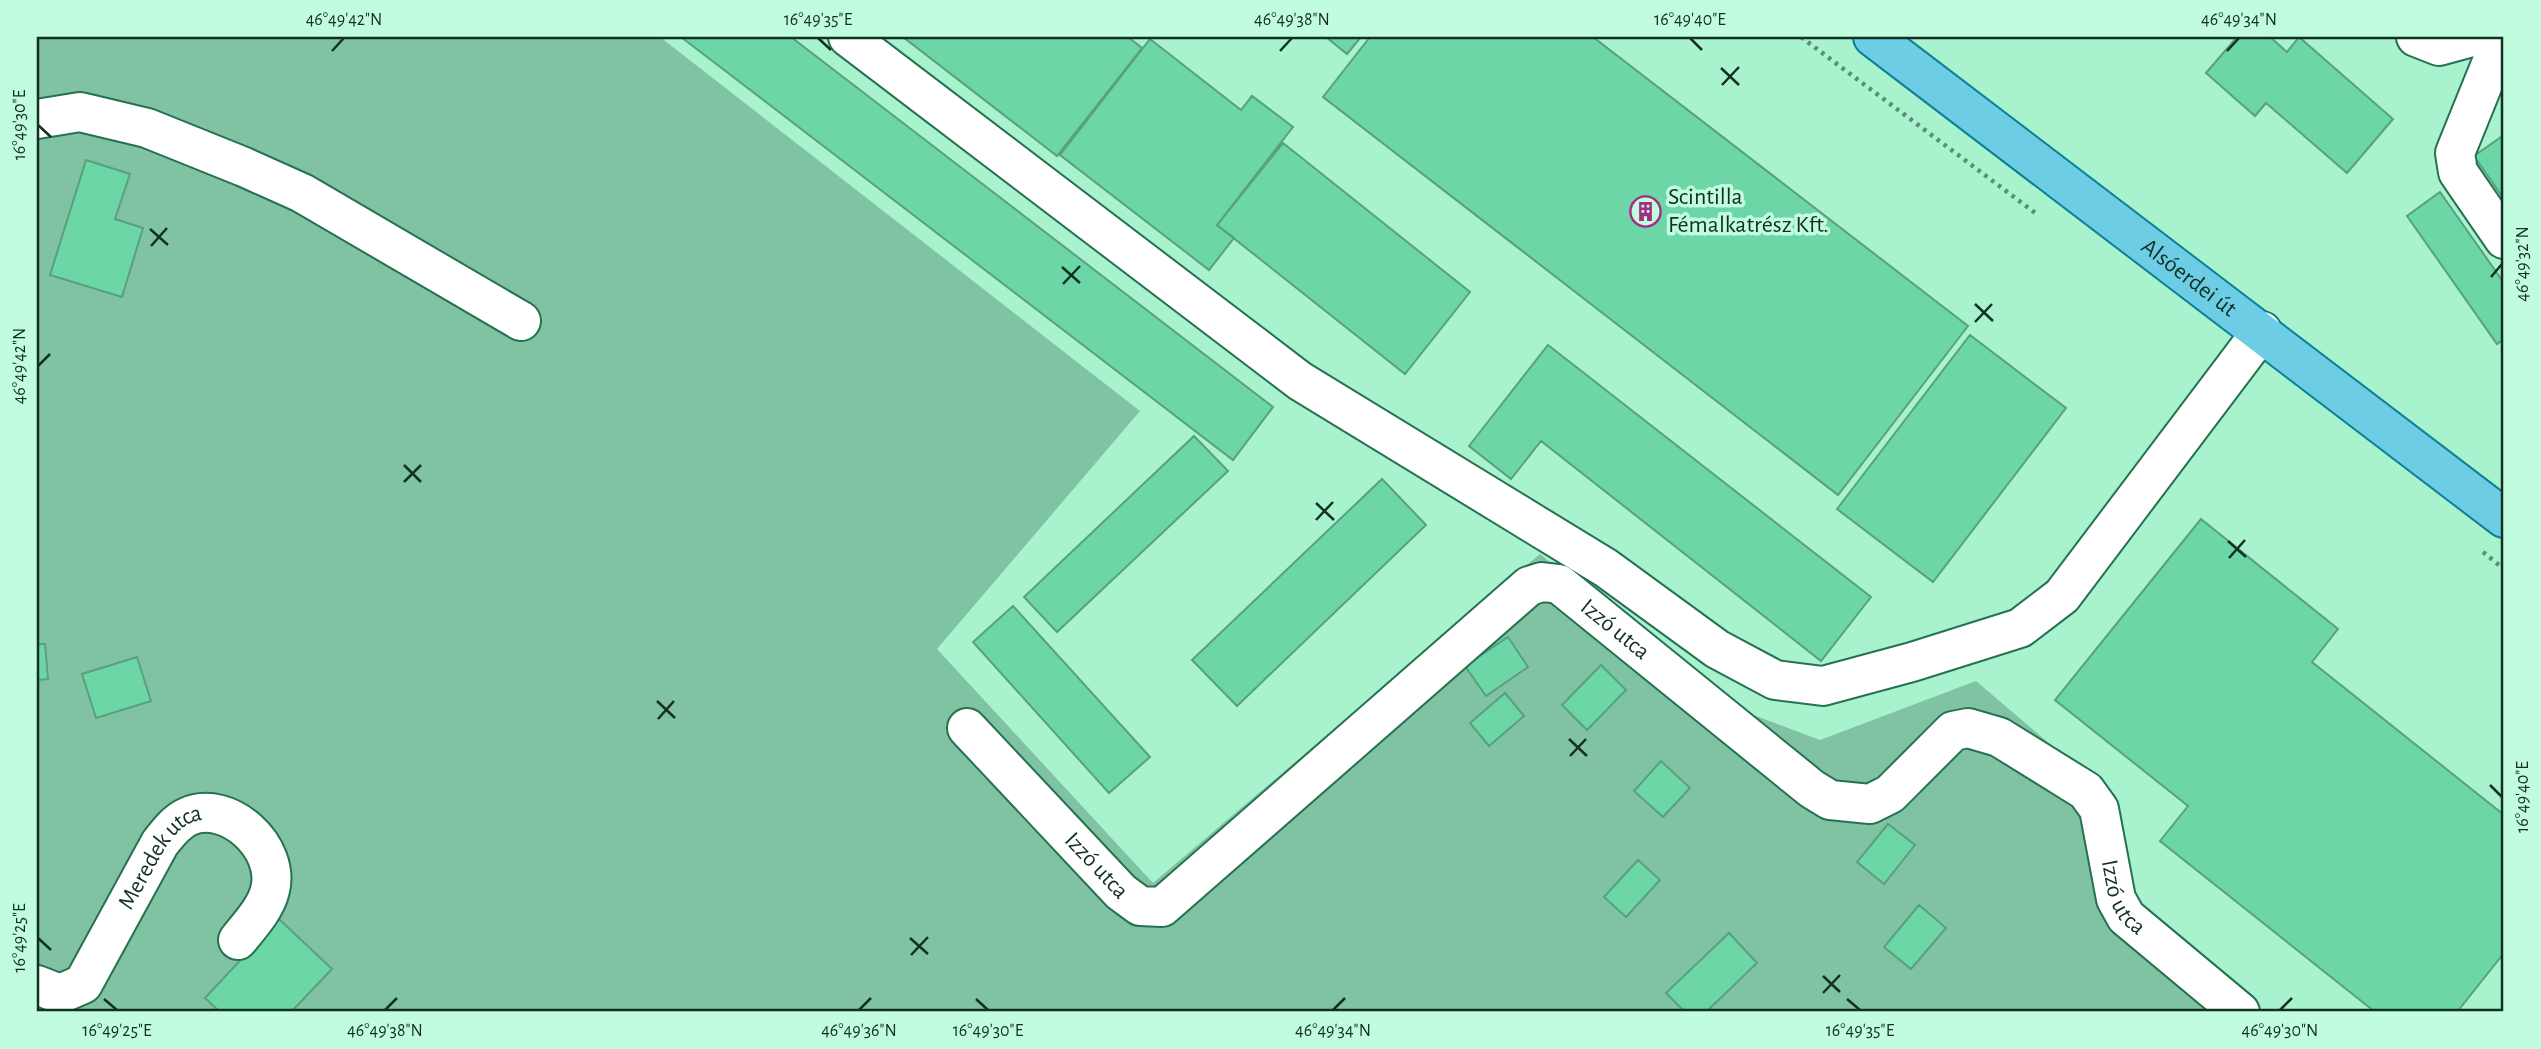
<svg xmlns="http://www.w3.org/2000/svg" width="2541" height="1049" font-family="'Alegreya Sans',sans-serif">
<rect width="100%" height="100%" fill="#a8f2cd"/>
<path fill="#80c3a2" d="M37,37h623l480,374 -203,238 216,234 387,-329 171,145 109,41 156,-59 129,110 23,104 128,117h-2219z"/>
<path fill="#6cd6a6" stroke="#59a07f" stroke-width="2" d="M681,37h110l482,370 -40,53z
M903,37h225l14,11 -85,108z
M1326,37h35l-14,17z
M1370,37h223l375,289 -130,169 -515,-398z
M2237,37h33l17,15 12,-15 94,82 -46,54 -81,-70 -11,13 -49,-43z
M1150,39l91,71 11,-14 41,31 -76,98 17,13 -25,32 -149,-115z
M2504,135v64l-30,-43z
M1283,143l187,149 -65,82 -188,-149z
M86,160l44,14 -15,45 28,9 -21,69 -72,-22z
M2440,192l64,91v56l-7,5 -90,-128z
M1970,335l96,73 -133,174 -96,-73z
M1548,345l323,252 -50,64 -280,-220 -30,38 -42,-33z
M1194,436l34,35 -171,161 -33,-35z
M1382,479l44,46 -189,181 -45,-46z
M2201,519l137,110 -26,33 192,153v138l-47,59h-82l-215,-171 28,-35 -133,-106z
M1013,606l137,151 -41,36 -136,-151z
M1508,637l20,30 -42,29 -21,-30z
M37,644h8l3,35 -11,1z
M137,657l14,44 -55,17 -14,-44z
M1601,665l25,25 -39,40 -25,-25z
M1505,693l19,23 -35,30 -19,-23z
M1661,761l29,27 -27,29 -29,-26z
M1888,824l27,21 -31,39 -27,-22z
M1638,860l22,20 -34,37 -22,-20z
M1919,905l27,23 -35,41 -27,-22z
M279,919l53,50 -41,43h-71l-15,-14z
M1729,933l28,30 -51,49h-21l-19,-19z"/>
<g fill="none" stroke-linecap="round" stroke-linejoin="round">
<defs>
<g id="minor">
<path d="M848,37l452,344 306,187 111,81 58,31 48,6 89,-24 108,-34 42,-32 200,-265"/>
<path d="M2416,37l23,9 33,-9"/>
<path d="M2502,37l-47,116 3,19 46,67"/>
<path d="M37,119l43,-7 67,16 97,39 58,26 219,128"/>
<path id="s1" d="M967,728l154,164 19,14 22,1 367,-321 13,-4 17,2 253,205 18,11 40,4 20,-10 63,-63 15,-3 31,9 87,54 13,18 17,90 10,18 114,95"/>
<path id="s2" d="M37,985l23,9 23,-10 77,-141c8,-10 15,-20 27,-26 41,-19 94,31 83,73 -4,18 -20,35 -32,50"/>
</g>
<g id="major">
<path id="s3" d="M1873,37l631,481"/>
</g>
</defs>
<use href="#minor" stroke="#267152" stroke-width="42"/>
<use href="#major" stroke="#0d8095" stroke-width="42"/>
<path stroke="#5b8e76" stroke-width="4.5" stroke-dasharray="3.5 5" stroke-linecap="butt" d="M1801,37l237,178
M2483,552l21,17"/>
<use href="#minor" stroke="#fff" stroke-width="38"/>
<use href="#major" stroke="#6dcde5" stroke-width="38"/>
</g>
<path fill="none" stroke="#123023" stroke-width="2.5" d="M818,38l13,12M1690,38l12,12M332,51l12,-13M1280,51l12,-13M2227,51l12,-13M1721,68l18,17M1722,85l17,-18M38,125l13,12M150,229l18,16M151,246l16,-18M1062,267l18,16M2491,277l11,-13M1063,284l17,-18M1975,304l18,17M1975,322l17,-18M38,366l12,-12M404,465l17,17M404,482l17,-17M1316,503l18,17M1316,520l17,-18M2228,541l18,16M2229,558l16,-18M657,701l18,17M658,719l16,-18M1569,739l18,17M1570,756l16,-17M2490,785l12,12M38,938l13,12M910,938l18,16M911,955l17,-18M1823,976l17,16M1823,993l17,-18M104,999l13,11M976,999l12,11M1847,999l13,11M385,1010l12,-12M859,1010l12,-12M1333,1010l12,-12M2280,1010l12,-12"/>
<defs>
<symbol id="building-ring" viewBox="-11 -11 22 22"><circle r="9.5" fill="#c2fcde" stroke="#a52c81" stroke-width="1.5"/><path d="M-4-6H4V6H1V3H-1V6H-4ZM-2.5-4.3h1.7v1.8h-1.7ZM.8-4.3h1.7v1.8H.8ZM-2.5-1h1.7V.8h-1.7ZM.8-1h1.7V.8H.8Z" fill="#a52c81"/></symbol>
</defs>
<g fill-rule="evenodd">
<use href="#building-ring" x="1628" y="194" width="35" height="35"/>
</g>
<g text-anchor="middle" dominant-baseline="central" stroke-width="7" stroke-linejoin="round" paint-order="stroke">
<g font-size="24" fill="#123023" stroke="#c2fcde" text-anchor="start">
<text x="1668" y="197">Scintilla<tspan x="1668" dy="28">Fémalkatrész Kft.</tspan></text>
</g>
<g font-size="24" fill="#123023" stroke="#c2fcde">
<text stroke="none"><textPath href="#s3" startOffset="397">Alsóerdei út</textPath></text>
<text stroke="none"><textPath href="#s1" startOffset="861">Izzó utca</textPath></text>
<text stroke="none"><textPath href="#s1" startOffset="189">Izzó utca</textPath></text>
<text stroke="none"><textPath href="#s2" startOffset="200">Meredek utca</textPath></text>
<text stroke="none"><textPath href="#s1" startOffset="1552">Izzó utca</textPath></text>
</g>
</g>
<rect width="2541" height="1049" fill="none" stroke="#c2fcde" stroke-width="77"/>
<rect x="38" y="38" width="2464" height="972" fill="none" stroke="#123023" stroke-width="2.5"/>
<g font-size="18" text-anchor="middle" fill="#123023">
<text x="344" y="25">46°49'42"N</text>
<text x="818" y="25">16°49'35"E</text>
<text x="1292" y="25">46°49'38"N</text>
<text x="1690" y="25">16°49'40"E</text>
<text x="2239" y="25">46°49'34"N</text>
<text transform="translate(19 125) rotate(-90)" y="6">16°49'30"E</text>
<text transform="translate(2522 264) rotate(-90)" y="6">46°49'32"N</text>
<text transform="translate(19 366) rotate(-90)" y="6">46°49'42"N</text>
<text transform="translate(2522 797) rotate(-90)" y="6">16°49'40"E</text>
<text transform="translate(19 938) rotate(-90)" y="6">16°49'25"E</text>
<text x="117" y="1036">16°49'25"E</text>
<text x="385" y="1036">46°49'38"N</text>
<text x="859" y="1036">46°49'36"N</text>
<text x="988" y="1036">16°49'30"E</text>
<text x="1333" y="1036">46°49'34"N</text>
<text x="1860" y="1036">16°49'35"E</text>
<text x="2280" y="1036">46°49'30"N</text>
</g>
</svg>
